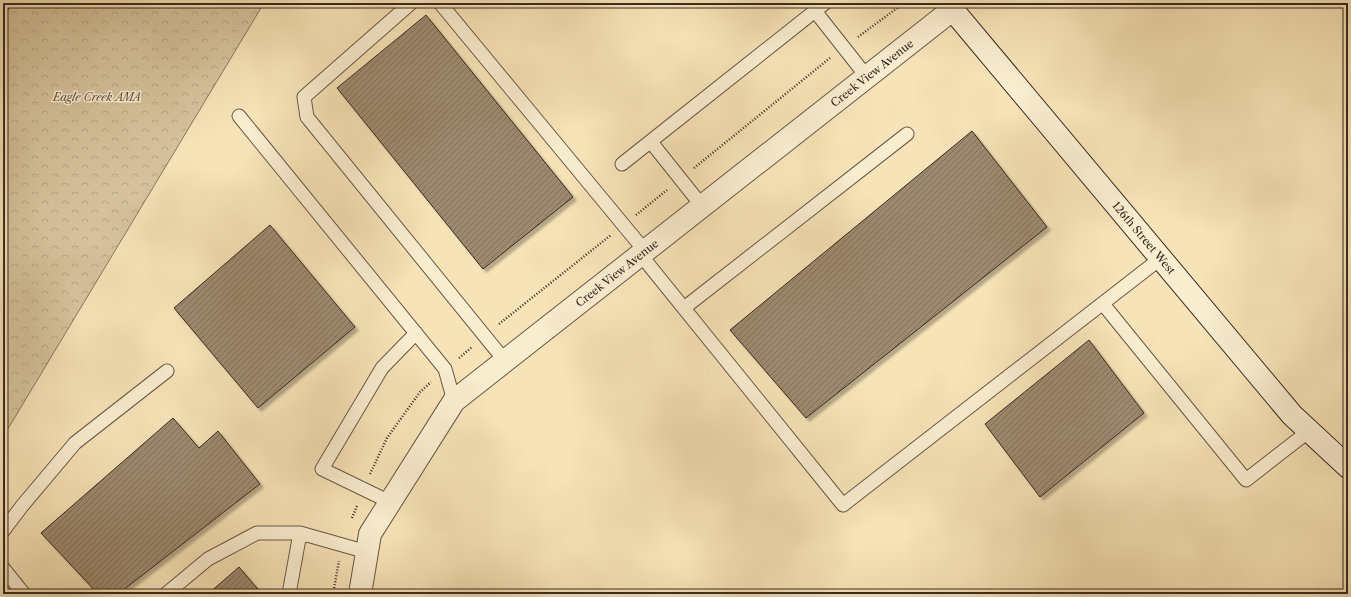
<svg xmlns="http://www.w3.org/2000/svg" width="1351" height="597" font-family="'Libre Caslon Text',serif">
<defs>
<pattern id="forest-crowns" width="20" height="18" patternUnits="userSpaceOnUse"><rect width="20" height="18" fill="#d6c49e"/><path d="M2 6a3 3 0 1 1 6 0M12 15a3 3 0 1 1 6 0" fill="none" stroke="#b8a988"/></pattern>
<pattern id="building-hatch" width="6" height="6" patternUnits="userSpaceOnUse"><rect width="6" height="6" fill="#9c8a6f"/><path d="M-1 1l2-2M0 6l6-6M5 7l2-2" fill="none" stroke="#80715b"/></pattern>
<filter id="shadow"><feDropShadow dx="3.5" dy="3.5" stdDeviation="1" flood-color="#0004"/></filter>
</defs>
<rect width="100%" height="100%" fill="#f6e3b7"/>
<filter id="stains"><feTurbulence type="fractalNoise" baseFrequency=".005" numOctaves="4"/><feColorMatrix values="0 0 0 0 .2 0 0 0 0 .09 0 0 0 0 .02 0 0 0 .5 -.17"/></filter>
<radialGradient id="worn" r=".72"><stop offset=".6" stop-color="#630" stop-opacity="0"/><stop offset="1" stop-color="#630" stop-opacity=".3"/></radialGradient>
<path fill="url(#forest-crowns)" stroke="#887760" d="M3,3h261l-261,434z"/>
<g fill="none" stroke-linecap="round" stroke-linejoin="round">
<path stroke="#84735c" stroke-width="7" d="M3,11l7,-8"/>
</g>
<path fill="url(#building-hatch)" stroke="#3a2a21" filter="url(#shadow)" d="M426,15l147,182 -90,72 -146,-181z
M972,131l75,96 -241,191 -76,-88z
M270,225l85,102 -97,81 -84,-100z
M1089,340l55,73 -104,84 -55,-73z
M173,418l26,30 19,-17 42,53 -142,110h-20l-57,-61z
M239,567l23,27h-54z"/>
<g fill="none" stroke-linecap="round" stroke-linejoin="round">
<defs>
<path id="lane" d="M411,3l-107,94 3,20 198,244
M440,3l205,248
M815,11l52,66
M239,116l206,253 9,32
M651,142l51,64
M622,164l203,-161
M640,254l203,251 318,-247
M1103,304l143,176 63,-49
M684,308l223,-174
M390,502l-68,-33 60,-101 34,-35
M3,531l19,-25 53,-63 92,-72
M3,568l21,26
M166,594l42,-35 49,-26h43l67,19
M289,594l11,-61"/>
<path id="street" d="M360,594l10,-60 84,-133 498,-391"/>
<path id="secondary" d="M947,3l345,412 56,52"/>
</defs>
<use href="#lane" stroke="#695846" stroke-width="15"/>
<use href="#street" stroke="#695846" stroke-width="24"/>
<use href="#secondary" stroke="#3a2a21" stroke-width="24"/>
<path stroke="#3a2a21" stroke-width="2.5" stroke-dasharray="1 2" stroke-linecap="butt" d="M858,37l46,-34
M694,168l136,-110
M636,215l31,-25
M499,324l112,-89
M459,358l13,-11
M370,474l17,-36 33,-46 11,-10
M352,518l5,-12
M333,594l6,-33"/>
<use href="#lane" stroke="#f9edd0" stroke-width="13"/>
<use href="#street" stroke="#f9edd0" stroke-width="22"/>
<use href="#secondary" stroke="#f9edd0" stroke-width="22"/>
</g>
<g text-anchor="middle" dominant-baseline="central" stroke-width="3" stroke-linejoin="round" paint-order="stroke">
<g font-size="11" fill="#3a2a21" stroke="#f9edd0">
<text transform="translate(872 73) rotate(-38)">Creek View Avenue</text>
<text transform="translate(1144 238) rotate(50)">126th Street West</text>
<text transform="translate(617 273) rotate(-38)">Creek View Avenue</text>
</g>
<g font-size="11" font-style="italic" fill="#615040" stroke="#f9edd0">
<text x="97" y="97">Eagle Creek AMA</text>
</g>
</g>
<rect width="1351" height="597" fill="none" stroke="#f6e3b7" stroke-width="16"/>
<rect x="4" y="4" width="1343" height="589" fill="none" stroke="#3a2a21" stroke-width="2"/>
<rect x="8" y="8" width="1335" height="581" fill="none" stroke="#3a2a21"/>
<rect width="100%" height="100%" filter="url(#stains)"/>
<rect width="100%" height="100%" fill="url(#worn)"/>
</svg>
